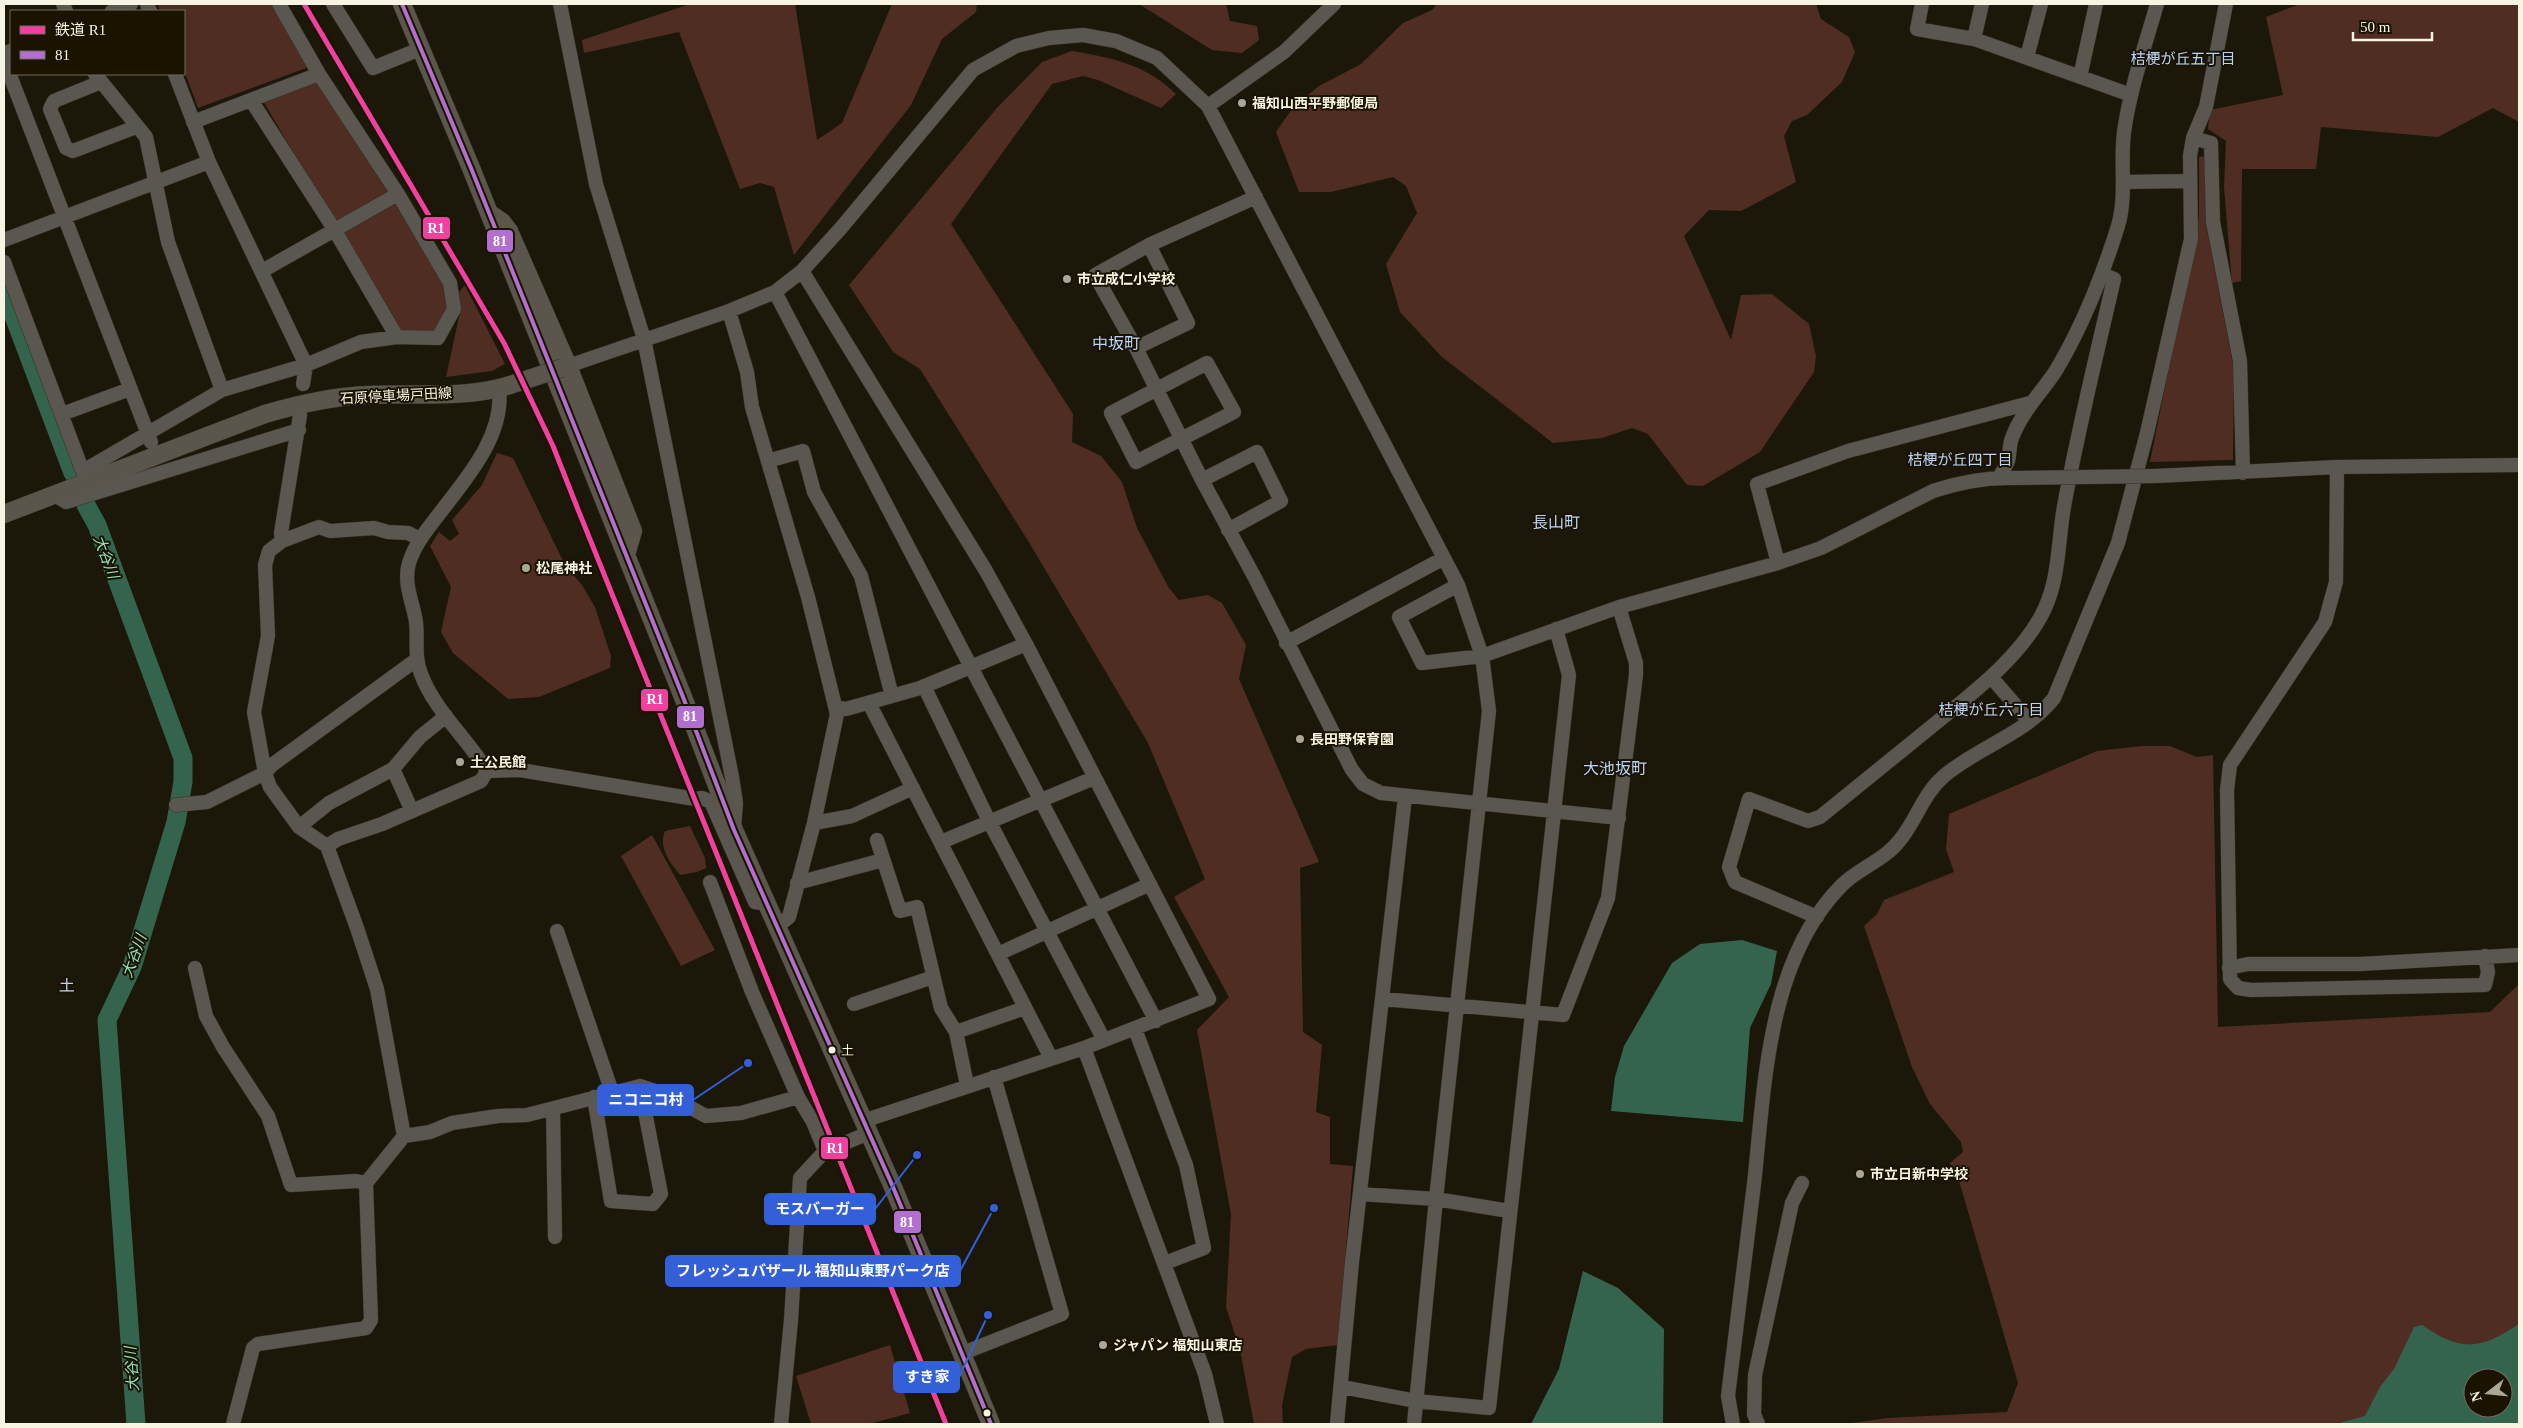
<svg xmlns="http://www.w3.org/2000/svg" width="2523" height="1428" font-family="'Times New Roman','Noto Sans JP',serif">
<rect width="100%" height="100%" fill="#1b1809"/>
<path fill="#4f2d23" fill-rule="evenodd" d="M161,4h113l35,63 -111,41 -14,-38v-59h-24l-2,-6z
M690,4h105l22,136 25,-17 50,-119h85l-1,8 -34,27 -31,66 -117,150 -20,-68 -14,-4 -20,6 -61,-157 -95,21 -2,-13z
M1139,4h87l4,17 27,5 2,14 -17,13 -30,-3z
M1437,4h379l5,15 28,18 6,15 -13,30 -35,33 -15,6 -8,15 12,46 -55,29 -32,-1 -25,26 47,104 10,-45 31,-1 37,30 7,32 -2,16 -54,80 -57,34 -16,-1 -39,-51 -16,-6 -30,10 -49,5 -111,-86 -42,-45 -14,-48 31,-51 -11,-27 -13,-9 -62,15h-32l-23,-60 18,-26 25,-20 42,-22 42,-41 29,-13z
M2300,4h219v118l-26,-14 -55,29 -117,-10 -5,42h-74l-1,112 -9,2 -8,-96 2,-46 -18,-12 2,-19 73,-15 -17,-78z
M1072,51c41,7 73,13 104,43l-15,14 -63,-28 -15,-4 -31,8 -101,140 122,190 -1,28 29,14 21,26 15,46 32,60 10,12 29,-5 14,8 24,42 -7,34 80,183 -19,6 3,164 19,13 -6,67 14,5v47l23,2 -15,179 -32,4 -14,8 -10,48 1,19h-29l-14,-74 -14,-43 5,-93 -34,-184 32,-33 -55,-100 31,-18 -57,-136 -118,-199 -110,-175 -27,-17 -44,-67 147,-176 46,-47z
M322,75l125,214 -1,22 -12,21h-36l-136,-233z
M2206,156v69l28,144 -1,91 -83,2 49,-245v-60z
M465,285l40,79 -13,7 -46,6 14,-65 -1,-20z
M497,453l16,5 52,107 17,20 13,22 16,49 -1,12 -71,29 -31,2 -55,-46 -12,-21 10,-45 -21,-41 9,-14 11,9 9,-7 -7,-14 30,-35z
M2141,746h29l27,11 16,-2 5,272 272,-15 29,-28v440h-674l42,-6 120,-6 11,-29 -58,-199 -10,-21 13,-11 -2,-10 -31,-38 -18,-37 -48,-141 13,-12 7,-14 70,-28 -8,-23 3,-35 148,-63zM2473,1378h30v30h-30z
M690,826l15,32 1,10 -9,4 -17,3c-10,-12 -22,-28 -15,-44z
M652,835l63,115 -34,16 -60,-110z
M890,1345l20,68 -41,11h-58l-15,-48z"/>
<path fill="#34644d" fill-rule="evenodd" d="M1742,940l35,11 -6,33 -21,44 -7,94 -132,-11 4,-34 9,-31 48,-83 28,-19z
M1583,1271l35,17 46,41 -1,95h-132l28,-55z
M2519,1324v100h-183l29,-8 15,-29 14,-18 20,-42 8,-2c39,27 58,25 97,-1zM2473,1378h30v30h-30z"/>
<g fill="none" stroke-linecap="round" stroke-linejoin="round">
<path stroke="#34644d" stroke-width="19" d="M4,290l69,183
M86,505l11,20 86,233v24l-7,40 -44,145 -25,53 29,404"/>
<defs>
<path id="minor" d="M63,4l3,7
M147,4l3,7
M333,4l40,64 47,-19
M560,4l36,180 48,155 88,438 4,26 -2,25
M1922,4l-5,25 57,10 157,56
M112,11l19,-7
M1974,39l8,-35
M4,53l7,-2
M2027,57l14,-53
M4,60l147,382
M95,74l51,63 22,105 54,148
M175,74l34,88 97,203 -3,19
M2080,77l16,-73
M101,82l-47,19 -4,8 16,39 7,3 63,-24
M251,100l83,129 63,108
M1208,106l76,-54 50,-48
M193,122l126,-48
M2193,138l18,5 2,79 27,139 3,112
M2123,182l66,-1
M1256,197l-107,48 -54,30 41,73 66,132 53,98 97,192 11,14 18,9 238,25
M4,240l205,-78
M4,262l82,218
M262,271l136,-77
M802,271l184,300 40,73 183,355 -125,49 -221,73
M775,292l381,729
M729,311l18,61 5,35 56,190 29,117 -23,109 -25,94 -11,9
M1136,348l52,-25 -39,-78
M1207,363l27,49 -98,50 -25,-49z
M568,366l161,-55 46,-19 27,-21 39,-43 132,-158 43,-24 33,-8 34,-3 33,6 41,17 51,48 250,479 24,71 7,55 -53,488 -22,225
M62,414l68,-25
M768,461l35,-10 11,41 47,84 31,120
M2337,467l-1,115 -11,40 -95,143 -3,25 3,189 8,9 13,2 234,-5 3,-13 -3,-16
M83,471l139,-81 84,-25 55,-23 36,-5 41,1 16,-29 -4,-26 -52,-89 -79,-120 -40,-70
M2156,476l181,-9 182,-2
M1999,478c3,-6 7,-12 9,-17 2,-7 1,-16 4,-23 9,-25 28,-44 43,-66 26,-43 48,-98 63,-146 9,-30 2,-63 6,-94 6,-43 21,-86 33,-128
M1202,480l55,-28 24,49 -53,29
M55,495l11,7 233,-72
M282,541l-1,-8 19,-118
M1778,563l-21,-79 91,-33 182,-48
M1458,585l-59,32 23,46 60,-7 137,-49 159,-44 43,-15 112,-57c27,-9 52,-14 81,-13
M1286,643l158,-85
M1991,677l38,44
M924,686l65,135 115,219
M869,703l182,355
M836,707l10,2 74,-21 106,-44
M487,771c-20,-33 -52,-60 -66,-97 -7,-17 -3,-34 -5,-52 -3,-20 -13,-38 -7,-59 5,-17 17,-32 27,-45 28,-37 69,-81 63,-130
M487,771l33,-1 175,29 7,-1 9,4 44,100 13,2
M176,805l31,-3 58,-29 7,-8 144,-105
M412,811l-19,-42 27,-32 26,-21
M814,823l38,-7 61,-28
M299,827l30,-24 64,-34
M877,840l23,71 17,-4 24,101 15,24
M941,842l153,-64
M327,846l11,-7 44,-15 99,-43 6,-10
M710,882l42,110 46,105
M797,883l86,-23
M1817,917l-82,-35 -6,-15 20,-68 59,22 12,-4c37,-30 74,-60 111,-90 39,-32 84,-65 109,-109 21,-37 17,-77 25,-117 14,-75 32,-148 49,-222l-12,-5
M557,931l55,161
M998,954l152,-70
M195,968l11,48 17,31 45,69 23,69 65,-4 10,2
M2229,968l19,-4h112l159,-9
M1383,999l180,16 45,-117 28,-223v-12l-17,-56
M854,1004l79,-27
M1135,1029l51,136 18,83 -39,15
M1084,1048l121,326 12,50
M967,1085l-11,-53 69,-24
M594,1097l17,104 42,3 8,-10 -21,-108
M553,1109l2,128
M404,1136l26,-4 22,-9 46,-7 29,-1 113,-29 27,9 39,21 35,-3 57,-16 15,25 12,29
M1360,1194l76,5 73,12
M963,1353l99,-39 -68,-237
M1342,1387l74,14 73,7 80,-733 -13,-46
M233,1424l20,-76 5,-4 108,-16 5,-8 -5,-137 38,-47 -27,-147 -20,-61 -30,-82 -28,-19 -29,-40 -5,-14 -11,-61 14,-76 -3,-71 4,-14 13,-10 37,-14 11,4 44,-3 14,4 20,1 12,6
M781,1424l10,-104 9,-142 25,-27 44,-18
M1337,1424l15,-162 53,-465
M1733,1424l-5,-28c9,-71 17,-142 26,-212 11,-99 13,-224 88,-299 17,-17 43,-25 58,-45 17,-21 23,-46 44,-64 34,-29 82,-42 110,-78l64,-155 29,-110 44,-194 -1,-83 3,-18 13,-31 20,-103
M1758,1424l-4,-10 1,-39 37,-172 10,-20"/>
<path id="major" d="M402,4l69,164 212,529 51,133 159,357 98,237
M489,213l13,9 7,9 59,135 65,165 -7,24
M4,514l261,-100c34,-10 69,-18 104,-19 46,-2 96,4 141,-10"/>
</defs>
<use href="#minor" stroke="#343225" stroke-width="15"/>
<use href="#major" stroke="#343225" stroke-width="19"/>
<use href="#minor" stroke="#5a5650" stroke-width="14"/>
<use href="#major" stroke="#5b564c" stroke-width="18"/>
<defs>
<path id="minor-bridge" d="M2014,478l142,-2"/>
<path id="major-bridge" d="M510,385l52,-17"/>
</defs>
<use href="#minor-bridge" stroke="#343225" stroke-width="15" stroke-linecap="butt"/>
<use href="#major-bridge" stroke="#343225" stroke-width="19" stroke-linecap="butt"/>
<use href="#minor-bridge" stroke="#5a5650" stroke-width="14"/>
<use href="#major-bridge" stroke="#5b564c" stroke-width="18"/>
<defs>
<path id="bus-1" d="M402,4l69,164 212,529 51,133 159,357 98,237"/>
</defs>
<use href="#bus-1" stroke="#191300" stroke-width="8"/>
<use href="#bus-1" stroke="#b36fd0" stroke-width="4"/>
<defs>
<path id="rail-1" d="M304,4l200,339 49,103 24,61 369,917"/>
</defs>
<use href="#rail-1" stroke="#191300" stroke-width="9"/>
<use href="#rail-1" stroke="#f240a1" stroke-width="5"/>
</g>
<g fill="#aaa797" stroke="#191300" stroke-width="2">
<circle cx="1242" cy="103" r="5"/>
<circle cx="1067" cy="279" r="5"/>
<circle cx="526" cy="568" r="5"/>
<circle cx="1300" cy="739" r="5"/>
<circle cx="460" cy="762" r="5"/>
<circle cx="1860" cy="1174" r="5"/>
<circle cx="1103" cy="1345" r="5"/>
</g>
<g fill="#f7f4e3" stroke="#191300" stroke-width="2">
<circle cx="832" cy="1050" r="4.5"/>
<circle cx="987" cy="1413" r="4.5"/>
</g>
<g text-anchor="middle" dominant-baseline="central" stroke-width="4" stroke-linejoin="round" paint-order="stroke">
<g font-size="13" fill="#f7f4e3" stroke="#191300" text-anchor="start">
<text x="841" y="1050">土</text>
</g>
<g font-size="14" font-weight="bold" fill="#f7f4e3" stroke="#191300" text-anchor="start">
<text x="1252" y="103">福知山西平野郵便局</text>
<text x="1077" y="279">市立成仁小学校</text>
<text x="536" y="568">松尾神社</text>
<text x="1310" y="739">長田野保育園</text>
<text x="470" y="762">土公民館</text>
<text x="1870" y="1174">市立日新中学校</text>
<text x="1113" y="1345">ジャパン 福知山東店</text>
</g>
<g font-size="14" fill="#f7f4e3" stroke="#191300">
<text transform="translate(396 396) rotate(-3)">石原停車場戸田線</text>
</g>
<g font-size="15" fill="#bad2f8" stroke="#191300">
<text x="2183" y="59">桔梗が丘五丁目</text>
<text x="1960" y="460">桔梗が丘四丁目</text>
<text x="1991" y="710">桔梗が丘六丁目</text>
</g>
<g font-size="15" font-style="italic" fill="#91e3bd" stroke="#191300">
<text transform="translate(106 557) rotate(69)">大谷川</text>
<text transform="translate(134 956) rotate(-70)">大谷川</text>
<text transform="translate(132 1369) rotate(-94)">大谷川</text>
</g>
<g font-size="16" fill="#bad2f8" stroke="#191300">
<text x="1116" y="343">中坂町</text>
<text x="1556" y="522">長山町</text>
<text x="1615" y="768">大池坂町</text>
<text x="67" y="985">土</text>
</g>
</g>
<path fill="none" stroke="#335fd9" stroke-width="2" d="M748 1063L693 1100M917 1155L875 1209M994 1208L960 1271M988 1315L959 1377"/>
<g fill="#335fd9" stroke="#191300" stroke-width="2">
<circle cx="748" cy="1063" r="5"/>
<circle cx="917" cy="1155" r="5"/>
<circle cx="994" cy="1208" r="5"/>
<circle cx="988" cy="1315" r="5"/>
</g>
<g fill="#335fd9" stroke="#335fd9" stroke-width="2">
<rect x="598" y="1085" width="95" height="30" rx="5"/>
<rect x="765" y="1194" width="110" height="30" rx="5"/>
<rect x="666" y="1256" width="294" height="30" rx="5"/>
<rect x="894" y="1362" width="65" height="30" rx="5"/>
</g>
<g font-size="15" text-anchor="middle" font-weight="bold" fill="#fff">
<text x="646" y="1105">ニコニコ村</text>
<text x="820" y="1214">モスバーガー</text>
<text x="813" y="1276">フレッシュバザール 福知山東野パーク店</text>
<text x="927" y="1382">すき家</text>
</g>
<g stroke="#191300" stroke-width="2">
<rect x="422" y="216" width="29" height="24" rx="5" fill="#f240a1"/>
<rect x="486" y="229" width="28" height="24" rx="5" fill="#b36fd0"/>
<rect x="640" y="688" width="29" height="24" rx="5" fill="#f240a1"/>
<rect x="676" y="705" width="29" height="24" rx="5" fill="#b36fd0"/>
<rect x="820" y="1136" width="29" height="24" rx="5" fill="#f240a1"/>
<rect x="893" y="1210" width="29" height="24" rx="5" fill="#b36fd0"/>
</g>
<g font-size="14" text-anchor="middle" font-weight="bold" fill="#fff">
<text x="436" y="233">R1</text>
<text x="500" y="246">81</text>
<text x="655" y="704">R1</text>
<text x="690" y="721">81</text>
<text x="835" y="1153">R1</text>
<text x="907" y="1227">81</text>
</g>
<rect width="2523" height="1428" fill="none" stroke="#f7f4e3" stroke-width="10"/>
<rect x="10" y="10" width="175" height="65" fill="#191300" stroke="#726d5b"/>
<rect x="20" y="26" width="25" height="8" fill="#f240a1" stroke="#726d5b"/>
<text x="55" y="35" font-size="15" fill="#f7f4e3">鉄道 R1</text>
<rect x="20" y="51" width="25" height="8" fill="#b36fd0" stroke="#726d5b"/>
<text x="55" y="60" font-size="15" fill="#f7f4e3">81</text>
<g transform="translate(2488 1393) rotate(254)"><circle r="24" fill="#191300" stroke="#726d5b"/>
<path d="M0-4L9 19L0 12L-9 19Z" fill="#aaa797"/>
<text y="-8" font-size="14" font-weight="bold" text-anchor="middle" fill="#f7f4e3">N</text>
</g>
<path d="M2353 32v8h79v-8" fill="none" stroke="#f7f4e3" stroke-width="2.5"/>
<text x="2360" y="32" font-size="15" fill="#f7f4e3" stroke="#191300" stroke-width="4" paint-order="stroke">50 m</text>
</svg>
